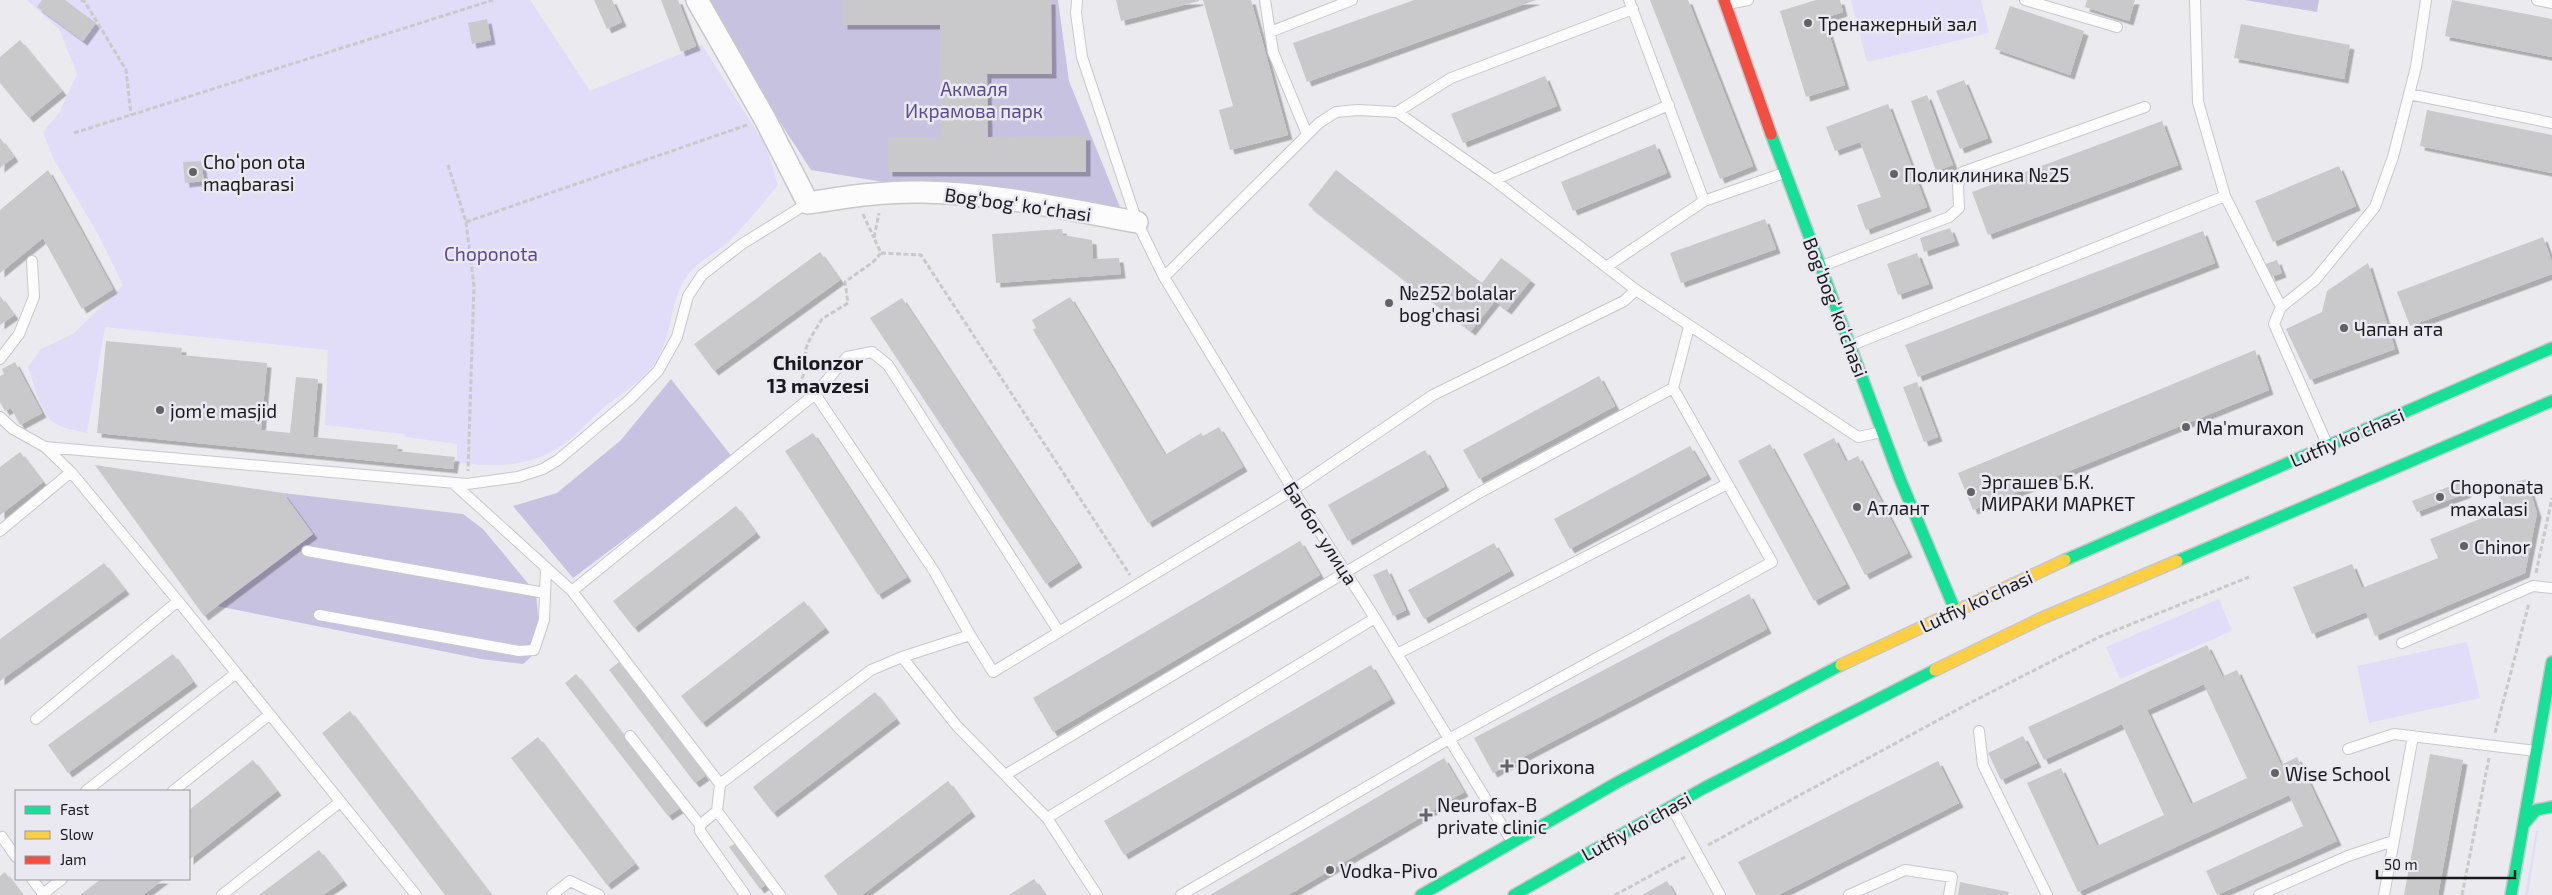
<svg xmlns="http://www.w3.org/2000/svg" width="2552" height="895" font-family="'Exo 2',sans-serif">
<defs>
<filter id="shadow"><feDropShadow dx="4.5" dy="4.5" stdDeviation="0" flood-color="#0004"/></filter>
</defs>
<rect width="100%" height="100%" fill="#ebebef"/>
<path fill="#e1dcf8" d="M27,0h503l60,91 112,-46 64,101 12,39c-16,19 -32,40 -50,57 -13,12 -30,19 -41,34 -17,23 -14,56 -29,82 -12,22 -37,35 -56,51 -11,9 -20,20 -30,29 -37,30 -71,29 -115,25v-19l-51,-7 -2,-3 -79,-9 3,-75 -223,-23 -18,106c-11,-3 -25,-4 -34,-11 -12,-10 -20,-40 -25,-55l13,-18 32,-15 50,-49 -25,-51 -45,-76 -10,-26 16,-19 18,-39 -18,-45z
M1851,0h130l8,33 -122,29z
M2219,599l13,32 -112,48 -14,-32z
M2467,642l13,56 -111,25 -12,-57z
M2536,831h2l-10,64h-3z"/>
<path fill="#c8c2e1" d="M701,0h357l11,81 57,141 -315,-52z
M2245,0h74l-2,12z
M671,379l62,79 -160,120 -60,-72 44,-13 64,-53z
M283,493l180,21 20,15 53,64 5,55 -18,16 -42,-5 -264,-53 96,-72z"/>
<path fill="#c9c9cc" filter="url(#shadow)" d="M42,0h23l31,23 -13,18 -46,-34z
M594,0h18l10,22 -15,7z
M661,0h17l18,46 -15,6z
M843,0h208l1,74h-65l1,63 98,-1v36h-198v-35h53l-1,-112h-97z
M1116,0h83v1l-78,20z
M1203,0h48l37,135 -58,15 -11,-40 14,-4z
M1414,0h122l-229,82 -14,-39z
M1650,0h38l65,166 -33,13z
M1816,0h24l3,12 -19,6 21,67 -39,12 -26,-86z
M2087,0h48l-6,21 -44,-14z
M2452,0l100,19v38l-107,-21z
M2010,6l74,25 -14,44 -75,-26z
M487,19l4,21 -19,4 -4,-21z
M2241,24l109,21 -6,34 -110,-21z
M20,40l42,51 -33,27 -29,-35v-26z
M1545,76l12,30 -94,37 -12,-29z
M1964,80l24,58 -28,11 -24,-58z
M1927,95l26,70 -17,6 -25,-70z
M1888,104l39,103 -61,23 -9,-25 24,-8 -21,-55 -25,9 -9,-24z
M2427,110l125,25v38l-132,-27z
M2162,121l16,44 -190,70 -16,-43z
M0,138l14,19 -14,11z
M1655,144l12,29 -94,38 -12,-29z
M201,161l3,20 -19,2 -2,-21z
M2339,166l17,40 -83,36 -18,-41z
M48,170l65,119 -31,20 -39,-71 -43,35v-63z
M1336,170l146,113 19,-25 30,22 -24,30 -12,-9 -24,30 -163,-126z
M1765,219l11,30 -95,34 -11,-30z
M1950,228l5,13 -31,11 -4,-14z
M1062,229l1,6 29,5 1,19 26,-1 2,16 -125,9 -4,-49z
M2203,231l12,32 -297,114 -13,-32z
M2543,237l9,25v12l-142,52 -13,-34z
M820,252l20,28 -126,91 -20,-27z
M1917,253l12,31 -31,11 -11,-31z
M2277,260l5,13 -11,4 -5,-13z
M2368,263l27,86 -85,31 -24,-51 36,-17 5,-21z
M0,296l14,19 -14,10z
M1070,297l95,158 36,-22 2,3 16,-9 24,40 -95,56 -115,-193 3,-2 -4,-8z
M902,298l176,265 -32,21 -176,-266z
M106,341l76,7 -1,7 86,8 -6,67 29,3 6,-56 22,2 -5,58 85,8 -1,6 58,6 -2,12 -356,-36z
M2255,350l14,40 -296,120 -15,-37z
M15,362l27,51 -22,12 -9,-17 -6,3 -5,-9v-26l4,-2 -2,-5z
M1599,376l16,30 -136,73 -16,-29z
M1917,382l21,55 -14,5 -21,-55z
M813,433l94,144 -29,18 -93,-144z
M1834,438l12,24 12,-6 50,97 -43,22 -62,-121z
M1770,444l76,140 -32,17 -76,-140z
M1690,446l17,29 -137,74 -16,-30z
M1425,450l20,36 -97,55 -20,-36z
M20,452l23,30 -43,33v-48z
M95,465l188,28 30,41 -109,82z
M2526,479l11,34 -12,60 -150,63 -9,-24 -54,22 -19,-47 59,-23 10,24 76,-30 -8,-19 52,-21 -2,-9 22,-7 -7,-13z
M2463,481l4,12 -50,19 -5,-11z
M736,506l20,27 -122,95 -21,-27z
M1300,541l20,34 -267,157 -20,-34z
M1494,543l16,28 -86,48 -16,-29z
M104,563l21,27 -125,91v-42z
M1387,569l19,41 -13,6 -20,-41z
M1749,594l18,35 -274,144 -19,-35z
M804,601l21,27 -123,95 -21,-27z
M2207,645l15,31 -75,34 44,94 56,-26 -43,-93 33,-15 44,95 16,-8 40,84 -120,54 -11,-24 97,-45 -14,-31 -211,97 -51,-109 34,-15 36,78 67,-31 -42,-91 -78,36 -16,-33z
M173,654l20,28 -125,91 -20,-28z
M619,662l86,114 -10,7 -86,-113z
M1371,665l20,34 -267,156 -20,-34z
M576,674l104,134 -12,8 -103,-133z
M875,692l21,27 -123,94 -20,-26z
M350,711l141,184h-46l-123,-162z
M2023,736l14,27 -36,17 -13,-27z
M538,737l97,127 -28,21 -96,-127z
M2430,754l33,6 -25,135h-34z
M1444,758l20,34 -176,103h-78z
M253,760l24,31 -88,69v-50z
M1938,761l21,42 -181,92h-22l-18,-33z
M948,781l23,31 -109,83h-24l-14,-19z
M739,841l30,41 -9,7 -31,-42z
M319,850l24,31 -20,14h-64z
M5,872l17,23h-22v-19z
M101,879h63l-21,16h-63z
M1034,879l11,16h-36z
M1667,881l8,14h-33z
M1960,882l49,10 -1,3h-50z"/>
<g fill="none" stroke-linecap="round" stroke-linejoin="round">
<defs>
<path id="lane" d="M1077,0l-1,13 6,44 55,165 27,55 129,213 82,128 136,222
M1265,0l8,52 34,82
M1629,0l75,201
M2025,0l92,27
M2195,0l3,102 27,94 56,111
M2537,0l15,3
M1727,4l21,-4
M1270,32l82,-32
M2409,94l143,29
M1397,112l54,-34 182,-69
M1494,180l175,-75
M1822,266l127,-49 10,-9 -1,-23 5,-13 182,-65
M1606,267l98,-66 80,-28
M1164,277l155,-154 17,-11 22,-2 39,2 97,68 142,110 222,147 24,-5
M1852,345l373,-149
M0,359l19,-25 15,-37 -2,-36
M815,394l119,177 36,64
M0,417l13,12 32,18 422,37 51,-7 25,-8 15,-9 71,-60 29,-29 19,-34 11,-41 14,-21 40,-31 66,-41
M2327,444l-53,-120 7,-17 34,-27 60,-73 18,-50 23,-90 10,-67
M45,447l26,25 107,129 238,294
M453,483l119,108 148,193 -3,27 63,84
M0,531l71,-59
M307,551l238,42
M572,591l243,-197 32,-37 25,-5 16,13 171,267
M319,615l200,36 15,-1 10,-30 2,-52
M2402,643l131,-57 19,2
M1397,654l330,-170
M902,657l54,68 91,93 50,77
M36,719l142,-118
M1979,731l4,34 64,130
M630,736l70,89
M2348,749l46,-15 142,17
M1005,775l472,-281 196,-106
M720,784l151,-114 31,-13 68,-22 23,37 300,-182 140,-95 191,-94 12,-11
M86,791l149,-117
M173,791l96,-76
M1672,808l48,87
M717,811l-17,14v6l45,64
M1047,818l328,-200
M0,838l2,-1 14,20
M32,879l12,16
M43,894l19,-15
M222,895l118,-93
M552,895l18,-14 29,14
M1181,895l268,-156 323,-177 -99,-174 16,-61
M1849,895l56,-25 47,7 -3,18
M2259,895l89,-39 45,-15
M2384,895l29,-159"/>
<path id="street" d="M697,0l68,119 43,84c38,-6 75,-12 114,-11 72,1 144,17 215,30"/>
<path id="fast" d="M1771,134l129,345 55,131
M2065,560l487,-212
M2177,561l375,-160
M2525,823l11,-13 16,-3
M1421,895l197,-113 223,-117
M1514,895l190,-107 231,-118
M2511,895l41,-233"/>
<path id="slow" d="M1841,665l224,-105
M1935,670l105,-51 137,-58"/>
<path id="jam" d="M1724,0l47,134"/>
</defs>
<use href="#lane" stroke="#c8c8cb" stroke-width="12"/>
<use href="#street" stroke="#c8c8cb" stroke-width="24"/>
<use href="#fast" stroke="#c8c8cb" stroke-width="14"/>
<use href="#slow" stroke="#c8c8cb" stroke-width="14"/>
<use href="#jam" stroke="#c8c8cb" stroke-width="14"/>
<path stroke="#c9c9ca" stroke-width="3" stroke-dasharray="5 2.5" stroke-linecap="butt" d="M81,0l4,2 41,68 5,45
M74,133l419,-133
M448,165l18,57 8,64 -6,185
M863,214l11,24
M466,222l281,-97
M881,253l40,2 209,320
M795,392l10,-20 1,-24 5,-11 11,-18 26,-16 -3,-21 28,-20 8,-9 -7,-15 5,-25
M2536,573l16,-75
M2495,733l34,-130
M1708,845l258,-140 133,-68 150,-60
M1615,895l70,-38
M2462,895l27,-137"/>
<use href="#lane" stroke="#fcfcfd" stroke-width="10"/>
<use href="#street" stroke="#fcfcfd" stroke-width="21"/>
<use href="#fast" stroke="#16e098" stroke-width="11"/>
<use href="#slow" stroke="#ffcf43" stroke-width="11"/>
<use href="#jam" stroke="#f24e42" stroke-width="11"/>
</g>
<g fill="#636366" stroke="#eae9f1" stroke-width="2">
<circle cx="1808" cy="23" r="5"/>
<circle cx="193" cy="172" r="5"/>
<circle cx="1894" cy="174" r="5"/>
<circle cx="1389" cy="303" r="5"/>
<circle cx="2344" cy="328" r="5"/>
<circle cx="160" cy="410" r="5"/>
<circle cx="2186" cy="427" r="5"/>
<circle cx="1971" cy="492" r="5"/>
<circle cx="2440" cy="497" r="5"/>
<circle cx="1857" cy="507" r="5"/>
<circle cx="2464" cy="546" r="5"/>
<path d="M1504.5 758.5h5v5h5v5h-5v5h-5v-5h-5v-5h5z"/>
<circle cx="2275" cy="773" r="5"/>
<path d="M1423.5 807.5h5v5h5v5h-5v5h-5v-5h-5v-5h5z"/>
<circle cx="1330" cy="870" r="5"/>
</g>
<g text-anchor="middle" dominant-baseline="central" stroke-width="5" stroke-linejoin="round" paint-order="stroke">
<g font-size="19" fill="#1a1a1d" stroke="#eae9f1" text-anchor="start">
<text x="1818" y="23">Тренажерный зал</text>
<text x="203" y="161">Choʻpon ota<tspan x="203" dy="22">maqbarasi</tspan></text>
<text x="1904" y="174">Поликлиника №25</text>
<text x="1399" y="292">№252 bolalar<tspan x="1399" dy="22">bog'chasi</tspan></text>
<text x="2354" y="328">Чапан ата</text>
<text x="170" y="410">jom'e masjid</text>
<text x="2196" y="427">Ma'muraxon</text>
<text x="1981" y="481">Эргашев Б.К.<tspan x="1981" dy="22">МИРАКИ МАРКЕТ</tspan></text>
<text x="2450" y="486">Choponata<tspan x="2450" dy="22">maxalasi</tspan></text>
<text x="1867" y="507">Атлант</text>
<text x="2474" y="546">Chinor</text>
<text x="1517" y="766">Dorixona</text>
<text x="2285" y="773">Wise School</text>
<text x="1437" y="804">Neurofax-B<tspan x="1437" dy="22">private clinic</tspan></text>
<text x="1340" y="870">Vodka-Pivo</text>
</g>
<g font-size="19" fill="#5b4a8c" stroke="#eae9f1">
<text x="974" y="88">Акмаля<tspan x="974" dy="22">Икрамова парк</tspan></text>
<text x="491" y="253">Choponota</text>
</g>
<g font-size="19" fill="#1a1a1d" stroke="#eae9f1">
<text transform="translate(1018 204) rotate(8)">Bogʻbogʻ koʻchasi</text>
<text transform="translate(1836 307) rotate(69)">Bogʻbogʻ koʻchasi</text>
<text transform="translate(2347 437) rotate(-23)">Lutfiy ko'chasi</text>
<text transform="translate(1321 533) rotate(57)">Багбог улица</text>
<text transform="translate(1976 601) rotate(-25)">Lutfiy ko'chasi</text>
<text transform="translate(1636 826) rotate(-29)">Lutfiy ko'chasi</text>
</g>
<g font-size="20" font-weight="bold" fill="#1a1a1d" stroke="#eae9f1">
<text x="818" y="362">Chilonzor<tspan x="818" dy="23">13 mavzesi</tspan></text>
</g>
</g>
<rect x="15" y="790" width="175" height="90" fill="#eae9f1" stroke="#97969c"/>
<rect x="25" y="806" width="25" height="8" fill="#16e098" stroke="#97969c"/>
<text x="60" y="815" font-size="15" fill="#1a1a1d">Fast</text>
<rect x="25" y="831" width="25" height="8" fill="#ffcf43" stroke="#97969c"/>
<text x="60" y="840" font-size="15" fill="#1a1a1d">Slow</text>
<rect x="25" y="856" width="25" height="8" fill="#f24e42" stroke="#97969c"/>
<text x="60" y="865" font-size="15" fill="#1a1a1d">Jam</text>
<path d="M2377 870v8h138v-8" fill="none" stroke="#1a1a1d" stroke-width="2.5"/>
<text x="2384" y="870" font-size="15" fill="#1a1a1d" stroke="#eae9f1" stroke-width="4" paint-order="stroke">50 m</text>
</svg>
